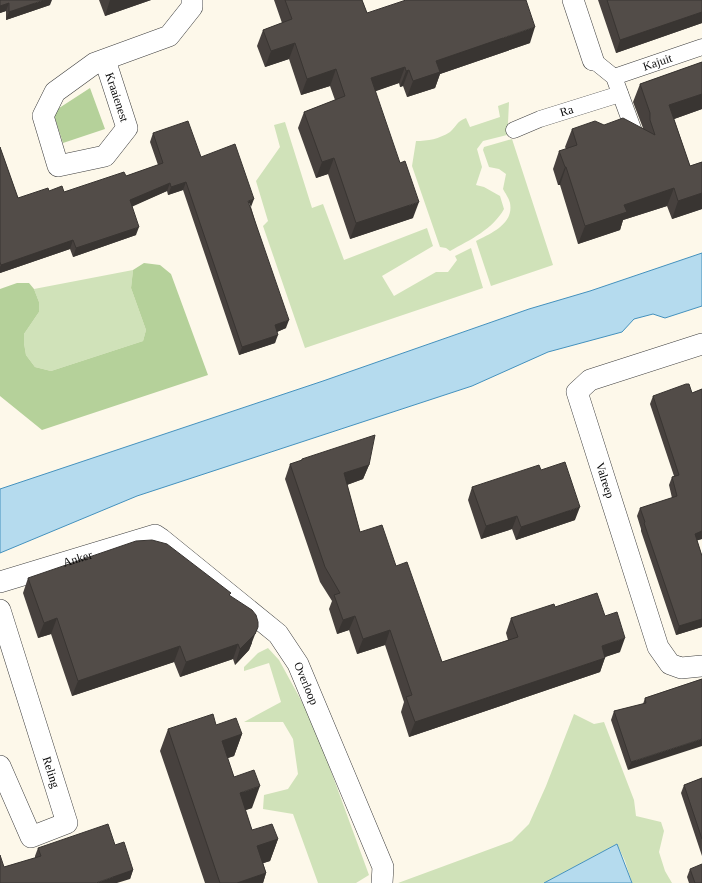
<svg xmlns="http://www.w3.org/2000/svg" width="702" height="883" font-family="Georgia,serif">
<rect width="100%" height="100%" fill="#fdf8ea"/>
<path fill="#d0e2b9" d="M509,102l-1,21 3,11 -28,7 -6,8 5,18 -6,18 8,2 16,9 4,13c-11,20 -34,31 -54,42l-4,-3 -6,-1 -28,-81 4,-25c12,0 23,-2 34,-9 7,-6 6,-10 16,-14l4,9 30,-10 -2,-11z
M285,122l27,86 11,-4 21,56 83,-32 6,18 -51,30 12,20 42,-24h12l9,-12 -2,-4 16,-8 12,40 -178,60 -42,-122 5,-5 -12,-40 24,-34 -6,-22z
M512,139l41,126 -62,21 -15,-45c15,-8 38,-17 34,-38 -1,-5 -5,-10 -7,-14l3,-15 -7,-5 -10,-2 -6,-17 1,-3z
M133,270l-2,18 15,42 -3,11 -92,30 -16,-4 -9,-12 -2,-12v-9l15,-22v-10l-5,-13z
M268,648l11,12 34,62 56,153 -13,8h-38l-25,-69 -30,-5 1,-14 24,-6 10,-15 -5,-35 -10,-17h-39l37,-20 -12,-39 -25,8v-4l14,-14z
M574,714l20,10 10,-2 30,78 2,16 25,6 3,9 -5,21 6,19 7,12h-40l-7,-22 -8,-17 -73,39h-146l114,-42 17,-17 17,-38z"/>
<path fill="#b5d19a" d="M90,88l15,41 -42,14 -10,-31z
M144,263l16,2 11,9 37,101 -166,55 -42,-34v-107l17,-6h12l5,6 5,13v10l-15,22v9l2,12 9,12 16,4 92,-30 3,-11 -15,-42 2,-18z"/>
<path fill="#b5dbee" stroke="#4491bd" d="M702,253v53l-37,12 -12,-4 -19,5 -12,13 -74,20 -76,34 -335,110 -137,57v-64l323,-108 206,-72 61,-18z
M617,844l15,39h-88z"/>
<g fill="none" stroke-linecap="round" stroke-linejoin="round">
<defs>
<g id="pedestrian">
<path d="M593,60l21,17 21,57"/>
<path id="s1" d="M614,77l88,-30"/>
<path id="s2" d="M514,130l26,-11 80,-25"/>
</g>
<g id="minor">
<path d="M573,0l20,60"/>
<path id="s3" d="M105,60l22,68 -22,28 -47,10 -15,-50 12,-24 40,-29 74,-27 23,-29v-7"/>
<path id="s4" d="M702,344l-112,36 -13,12 81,255 12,17 11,4 21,-2"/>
<path id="s5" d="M0,582l155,-47 6,4 117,95 20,30 85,203 -1,16"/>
<path id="s6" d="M0,610l67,213 -36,14 -31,-71"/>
</g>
</defs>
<use href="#pedestrian" stroke="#3e3e3e" stroke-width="17"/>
<use href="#minor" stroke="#3e3e3e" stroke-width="22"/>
<use href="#pedestrian" stroke="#fff" stroke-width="16"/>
<use href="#minor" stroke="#fff" stroke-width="21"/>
</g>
<path fill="#47413e" d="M0,0l50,5 -44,15v-9l-6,2z
M99,0h52l-46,16z
M274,0h88l5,13 163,30 -90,31 -5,14 -28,9 -4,-11 -3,1 -1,-4 -24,8 38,127 -63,21 -22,-65 -12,4 -18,-50 6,-16 31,-12 -5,-14 -29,9 -12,-36 -24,8 -8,-21 6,-16 19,-7z
M598,0h104v23l-86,30z
M702,62v47l-28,10 16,47 12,-4v47l-30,10 -5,-13 -44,14 -3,10 -42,14 -18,-59h-2l-5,-16 6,-18 7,-2 -1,-2 7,-18 32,-4 39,3 -10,-26 7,-18z
M153,133l48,24 50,50 35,121 -9,4 -2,11 -36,12 -56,-165 -15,5 -1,-4 -35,15 4,29 -63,22 -3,-8 -70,24v-126l18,51 31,-7 15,1 62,-16 32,-11 -8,-23z
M702,389v150l-5,1 5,16v71l-26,8 -35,-104v-2l-4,-13 3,-8 32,-10 -3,-13 3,-8 2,-1 -24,-72 3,-8 39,-3z
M302,459l67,6 -6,14 -16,6 13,47 36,34 46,96 66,-22 -2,-7 5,-15 44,-11 50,9 15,36 -15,5 -5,15 -191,65 -8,-25 3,-10 -19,-57 -28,9 -8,-24 -12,4 -8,-25 3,-8 -12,-19 -35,-103 5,-15 11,-3z
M541,470l34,50 -59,20 -4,-11 -31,10 -13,-39 4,-13z
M28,578l202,18 22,47 -3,7 -14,15 -2,-6 -53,18 -6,-15 -102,34 -21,-62 -13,4 -15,-45z
M702,679l-74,91 -17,-50 3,-9 29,-7 2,-6z
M216,725l26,9 -8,22 -7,2 7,19 18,31 -7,2 7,20 26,9 -8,22 -7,2 3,10 -3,10h-58l-45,-132 8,-22z
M702,778v78l-21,-63 3,-8z
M115,845l18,25 -3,9 -126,-12 31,-9v-2l3,-8z
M690,869l12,14h-13l-2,-6z"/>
<path fill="#393532" d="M44,0h8l-2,5 -44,15 3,-8z
M110,0h41l-46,16z
M9,3l-3,8 -6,2v-7z
M702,12v11l-86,30 4,-13z
M535,27l-5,16 -90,31 -5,14 -28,9 6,-16 23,-20z
M295,43l-6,16 -24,8 6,-16z
M405,67l-6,16 -34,12 6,-17z
M336,69l-6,17 -29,9 6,-16z
M409,70l-6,16 -3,1 6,-16z
M702,94v15l-39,14 6,-18z
M334,158l-6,16 -12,4 6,-16z
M565,167h1l-6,18h-2z
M186,182l-3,8 -15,5 3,-8z
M170,183l-3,8 -40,18 3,-9z
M674,188l-7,18 -44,14 -3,10 -42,14 7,-18 39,-21z
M702,193v16l-30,10 6,-18z
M254,199l-3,8 -3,-6z
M419,202l-6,16 -63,21 6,-16z
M139,227l-3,8 -63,22 3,-9z
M73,240l-3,9 -70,24v-6l1,-2z
M289,320l-3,8 -14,6 3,-9z
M278,335l-3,8 -36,12 3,-8z
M369,465l-6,14 -25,9 6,-15z
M580,507l-5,13 -59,20 5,-13z
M517,516l-5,13 -31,10 5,-13z
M702,531v8l-10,3 3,-8z
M355,616l-6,14 -12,4 6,-14z
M57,618l-6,16 -13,4 6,-15z
M702,619v8l-26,8 3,-9z
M258,627l-9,23 -14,15 5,-16z
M390,630l-5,15 -28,9 6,-15z
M625,638l-5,14 -24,8 6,-14z
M238,644l-5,15 -53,18 6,-15z
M180,646l-6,16 -102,34 6,-15z
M605,658l-5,14 -191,65 6,-15z
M242,734l-8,22 -20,7 8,-22z
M702,739v7l-74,24 3,-8z
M260,786l-8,22 -20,7 8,-22z
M278,839l-8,22 -21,7 8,-22z
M133,870l-3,9 -13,4h-21z
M266,873l-3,10h-26z"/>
<path fill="#524c48" stroke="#393532" d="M0,0h44l-35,12v-9l-9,3z
M285,0h77l5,13 39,-13h120l9,27 -99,34 4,11 -27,9 -4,-11 -3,1 -1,-4 -34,11 29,85 5,-2 14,41 -63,21 -22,-65 -12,4 -18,-50 41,-16 -9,-27 -29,10 -12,-36 -24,8 -8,-21 29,-11z
M607,0h95v12l-82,28z
M702,62v32l-33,11 21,61 12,-4v31l-24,8 -4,-13 -50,17 3,7 -42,14 -19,-59h-1l-6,-16 18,-6 -5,-16 23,-8 9,4 19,-7 32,17 -5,-15v-7l-10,-29z
M188,121l13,36 34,-13 19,55 -6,2 41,119 -14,5 3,10 -36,12 -56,-165 -15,5 -1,-4 -40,17 9,27 -63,21 -3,-8 -72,25 -1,-3v-115l18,51 30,-10 1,3 13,-5 2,6 60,-20 2,4 37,-13 -10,-30z
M686,384h3l3,9 10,-4v142l-7,3 7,22v63l-23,7 -35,-103 1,-1 -5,-14 37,-12 -5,-19 7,-2 -26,-79z
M375,435l-6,30 -25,8 16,59 22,-7 14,41 11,-4 35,100 76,-25 -7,-19 43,-14 1,3 42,-14 8,23 12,-4 8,26 -23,8 3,12 -190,64 -9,-25 6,-2 -22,-65 -27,9 -8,-23 -12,4 -9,-25 6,-2 -15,-26 -35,-103 12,-4v-1z
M565,462l15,45 -59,20 -4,-11 -31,10 -14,-39 67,-22 2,5z
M152,540l15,4 64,49 -2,2 23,15 4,5 2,7v5l-3,7 -15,15 -2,-5 -52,18 -6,-16 -102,35 -21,-63 -13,5 -16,-45 108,-37z
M702,679v60l-71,23 -17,-51 32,-8 -1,-5z
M213,714l3,11 20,-7 6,16 -20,7 12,36 20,-7 6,16 -20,7 12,37 20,-6 6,15 -21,7 9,27 -29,10h-17l-52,-154z
M702,778v61l-18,-54z
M108,824l7,21 9,-3 9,28 -37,13h-96v-28l4,12 37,-11 -3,-8z
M702,864v19h-7l-5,-14z"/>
<g text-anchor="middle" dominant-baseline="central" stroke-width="4" stroke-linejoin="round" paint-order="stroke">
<g font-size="12" fill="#0b0b0b" stroke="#fff">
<text stroke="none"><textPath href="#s1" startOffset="46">Kajuit</textPath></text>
<text stroke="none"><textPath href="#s3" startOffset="39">Kraaienest</textPath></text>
<text stroke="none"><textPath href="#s2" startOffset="56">Ra</textPath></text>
<text stroke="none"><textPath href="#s4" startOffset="228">Valreep</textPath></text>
<text stroke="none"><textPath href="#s5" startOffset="81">Anker</textPath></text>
<text stroke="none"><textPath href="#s5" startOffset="377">Overloop</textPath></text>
<text stroke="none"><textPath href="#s6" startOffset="170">Reling</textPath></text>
</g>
</g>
</svg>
